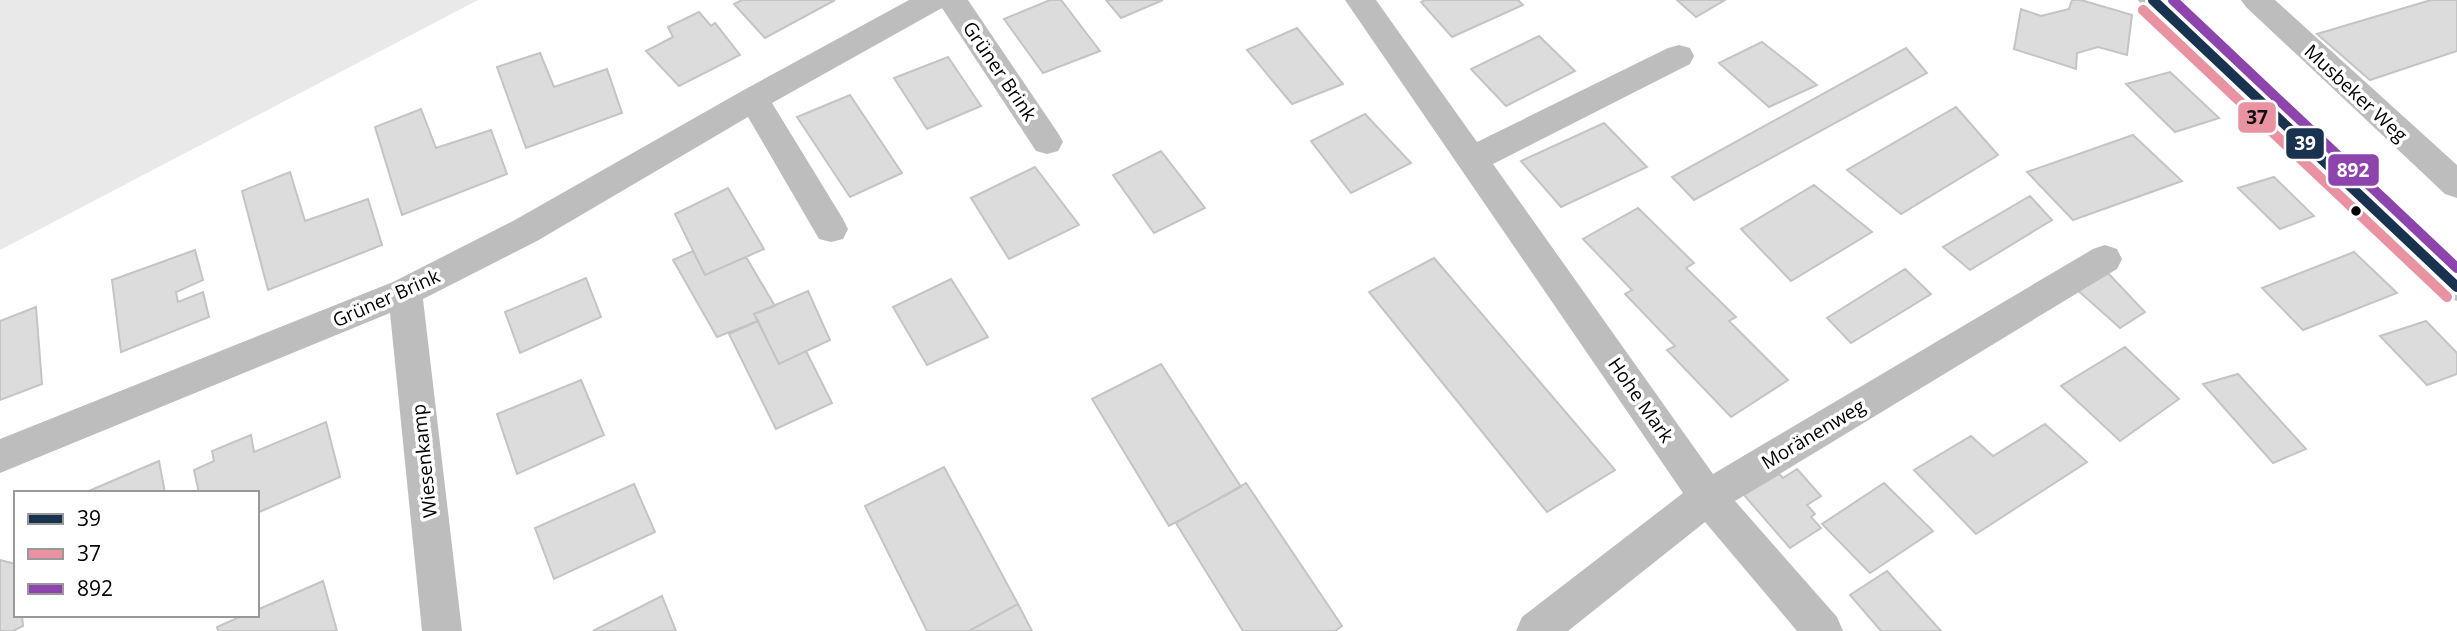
<svg xmlns="http://www.w3.org/2000/svg" width="2457" height="631" font-family="'Open Sans',sans-serif">
<rect width="100%" height="100%" fill="#fff"/>
<path fill="#e9e9e9" d="M0,0h478l-478,250z"/>
<path fill="#dcdcdc" stroke="#c4c4c4" stroke-width="2" d="M742,0h93l-70,38 -31,-34z
M1050,0h11l39,51 -57,22 -39,-54z
M1106,0h57l-42,18z
M1425,0h93l5,5 -71,32 -31,-35z
M1677,0h48l-29,17z
M2072,0h9l51,15 -5,40 -29,-8 -21,6 -1,16 -62,-20 7,-40 20,7 28,-7z
M2431,0h26v51l-87,29 -53,-46z
M699,12l12,14 4,-3 25,32 -61,31 -33,-35 27,-14 -5,-10z
M1297,28l46,56 -51,20 -45,-54z
M1539,36l36,35 -69,35 -35,-37z
M1762,42l55,43 -48,22 -50,-44z
M1906,48l21,25 -233,127 -22,-23z
M540,53l14,34 53,-18 15,44 -96,35 -29,-81z
M948,57l33,49 -54,23 -33,-51z
M2170,72l49,46 -44,14 -49,-48z
M850,95l52,78 -52,24 -53,-80z
M1956,107l42,48 -97,59 -54,-44z
M421,109l15,39 55,-18 16,44 -105,41 -27,-88z
M1365,114l46,49 -60,30 -40,-52z
M1604,123l43,44 -86,40 -40,-46z
M2133,135l49,46 -109,39 -46,-48z
M1161,151l44,57 -51,25 -41,-58z
M1035,167l44,58 -70,34 -38,-61z
M290,172l15,49 63,-22 14,46 -114,45 -26,-99z
M2274,177l40,39 -34,13 -42,-41z
M1814,185l58,47 -81,49 -50,-52z
M728,188l36,61 -59,26 -30,-61z
M2030,196l22,24 -82,50 -27,-23z
M1638,208l56,55 -8,5 50,49 -7,4 59,59 -57,37 -64,-67 8,-4 -50,-52 7,-4 -49,-51z
M195,250l8,30 -27,12 2,10 25,-10 6,25 -88,35 -9,-72z
M693,251l12,24 41,-18 29,49 -21,8 4,7 -41,16 -44,-77z
M2354,252l43,41 -94,37 -41,-42z
M1434,258l181,212 -68,42 -178,-220z
M1905,269l26,25 -80,49 -24,-25z
M2105,270l40,42 -25,16 -46,-41z
M586,278l15,39 -81,36 -15,-41z
M951,279l37,58 -61,28 -34,-58z
M808,291l22,49 -51,24 -25,-50z
M36,307l6,77 -42,16v-79z
M758,321l21,43 27,-13 26,52 -56,26 -47,-95z
M2426,321l31,32v21l-30,11 -47,-49z
M2125,347l54,52 -59,42 -59,-55z
M1161,364l80,123 -72,39 -77,-127z
M2238,374l68,75 -33,14 -70,-79z
M581,380l23,55 -87,39 -20,-60z
M326,422l14,55 -83,36v-20h-58l-5,-23 20,-9 -2,-10 39,-16 3,17z
M2045,424l42,38 -111,72 -62,-64 57,-34 22,20z
M159,461l6,32h-81z
M944,467l74,137 -49,27h-42l-62,-125z
M1797,469l24,27 -14,9 8,9 -4,3 10,11 -31,20 -46,-53 35,-21 4,4z
M1246,483l96,143 -7,5h-92l-67,-108z
M1884,483l49,48 -63,42 -48,-49z
M634,484l21,48 -101,47 -19,-51z
M0,560l16,4v51h6l1,11 -10,5h-13z
M1887,571l54,60h-60l-31,-36z
M323,581l14,50h-119l-1,-4 27,-12h13v-5z
M662,596l14,35h-83z
M1018,604l14,27h-63z"/>
<g fill="none" stroke-linecap="round" stroke-linejoin="round">
<path fill="#bdbdbd" fill-rule="evenodd" d="M909,0h59l90,133 5,9 -5,9 -11,3 -11,-3 -94,-143 -170,95 71,116 5,10 -5,10 -12,3 -12,-3 -71,-122 -211,124 -114,58 39,332h-40l-32,-318 -390,160v-34l393,-157 120,-61 229,-130z
M1345,0h31l101,142 191,-94 11,-3 11,3 4,8 -4,8 -197,100 220,310 380,-225 12,-4 12,4 5,10 -5,10 -382,232 102,116 6,14h-46l-92,-109 -137,109h-52l6,-14 161,-124z
M2138,0h33l286,266v35l-12,-4 -302,-290z
M2241,0h34l182,165v33l-12,-4 -199,-187z"/>
<defs>
<path id="bus-1" d="M2153,0l304,287"/>
<path id="bus-2" d="M2143,10l304,287"/>
<path id="bus-3" d="M2173,0l284,268"/>
</defs>
<use href="#bus-1" stroke="#fff" stroke-width="16"/>
<use href="#bus-2" stroke="#fff" stroke-width="16"/>
<use href="#bus-3" stroke="#fff" stroke-width="16"/>
<use href="#bus-1" stroke="#193250" stroke-width="10"/>
<use href="#bus-2" stroke="#e993a2" stroke-width="10"/>
<use href="#bus-3" stroke="#8e44ad" stroke-width="10"/>
</g>
<circle fill="#000" stroke="#fff" stroke-width="2.5" cx="2356" cy="211" r="6"/>
<g text-anchor="middle" dominant-baseline="central" stroke-width="7" stroke-linejoin="round" paint-order="stroke">
<g font-size="19" fill="#000" stroke="#fff">
<text transform="translate(1000 71) rotate(56)">Grüner Brink</text>
<text transform="translate(2356 93) rotate(43)">Musbeker Weg</text>
<text transform="translate(386 298) rotate(-24)">Grüner Brink</text>
<text transform="translate(1641 400) rotate(55)">Hohe Mark</text>
<text transform="translate(1813 434) rotate(-31)">Moränenweg</text>
<text transform="translate(424 461) rotate(-96)">Wiesenkamp</text>
</g>
</g>
<g stroke="#fff" stroke-width="2.5">
<rect x="2237" y="101" width="40" height="33" rx="7" fill="#e993a2"/>
<rect x="2285" y="127" width="40" height="33" rx="7" fill="#193250"/>
<rect x="2327" y="153" width="53" height="34" rx="7" fill="#8e44ad"/>
</g>
<g font-size="19" text-anchor="middle" font-weight="bold" fill="#fff">
<text x="2305" y="150">39</text>
<text x="2353" y="177">892</text>
</g>
<g font-size="19" text-anchor="middle" font-weight="bold" fill="#111">
<text x="2257" y="124">37</text>
</g>
<rect x="14" y="491" width="245" height="126" fill="#ffffff" stroke="#999999" stroke-width="2"/>
<rect x="28" y="514" width="35" height="10" fill="#193250" stroke="#999999" stroke-width="2"/>
<text x="77" y="526" font-size="21" fill="#000000">39</text>
<rect x="28" y="549" width="35" height="10" fill="#e993a2" stroke="#999999" stroke-width="2"/>
<text x="77" y="561" font-size="21" fill="#000000">37</text>
<rect x="28" y="584" width="35" height="10" fill="#8e44ad" stroke="#999999" stroke-width="2"/>
<text x="77" y="596" font-size="21" fill="#000000">892</text>
</svg>
